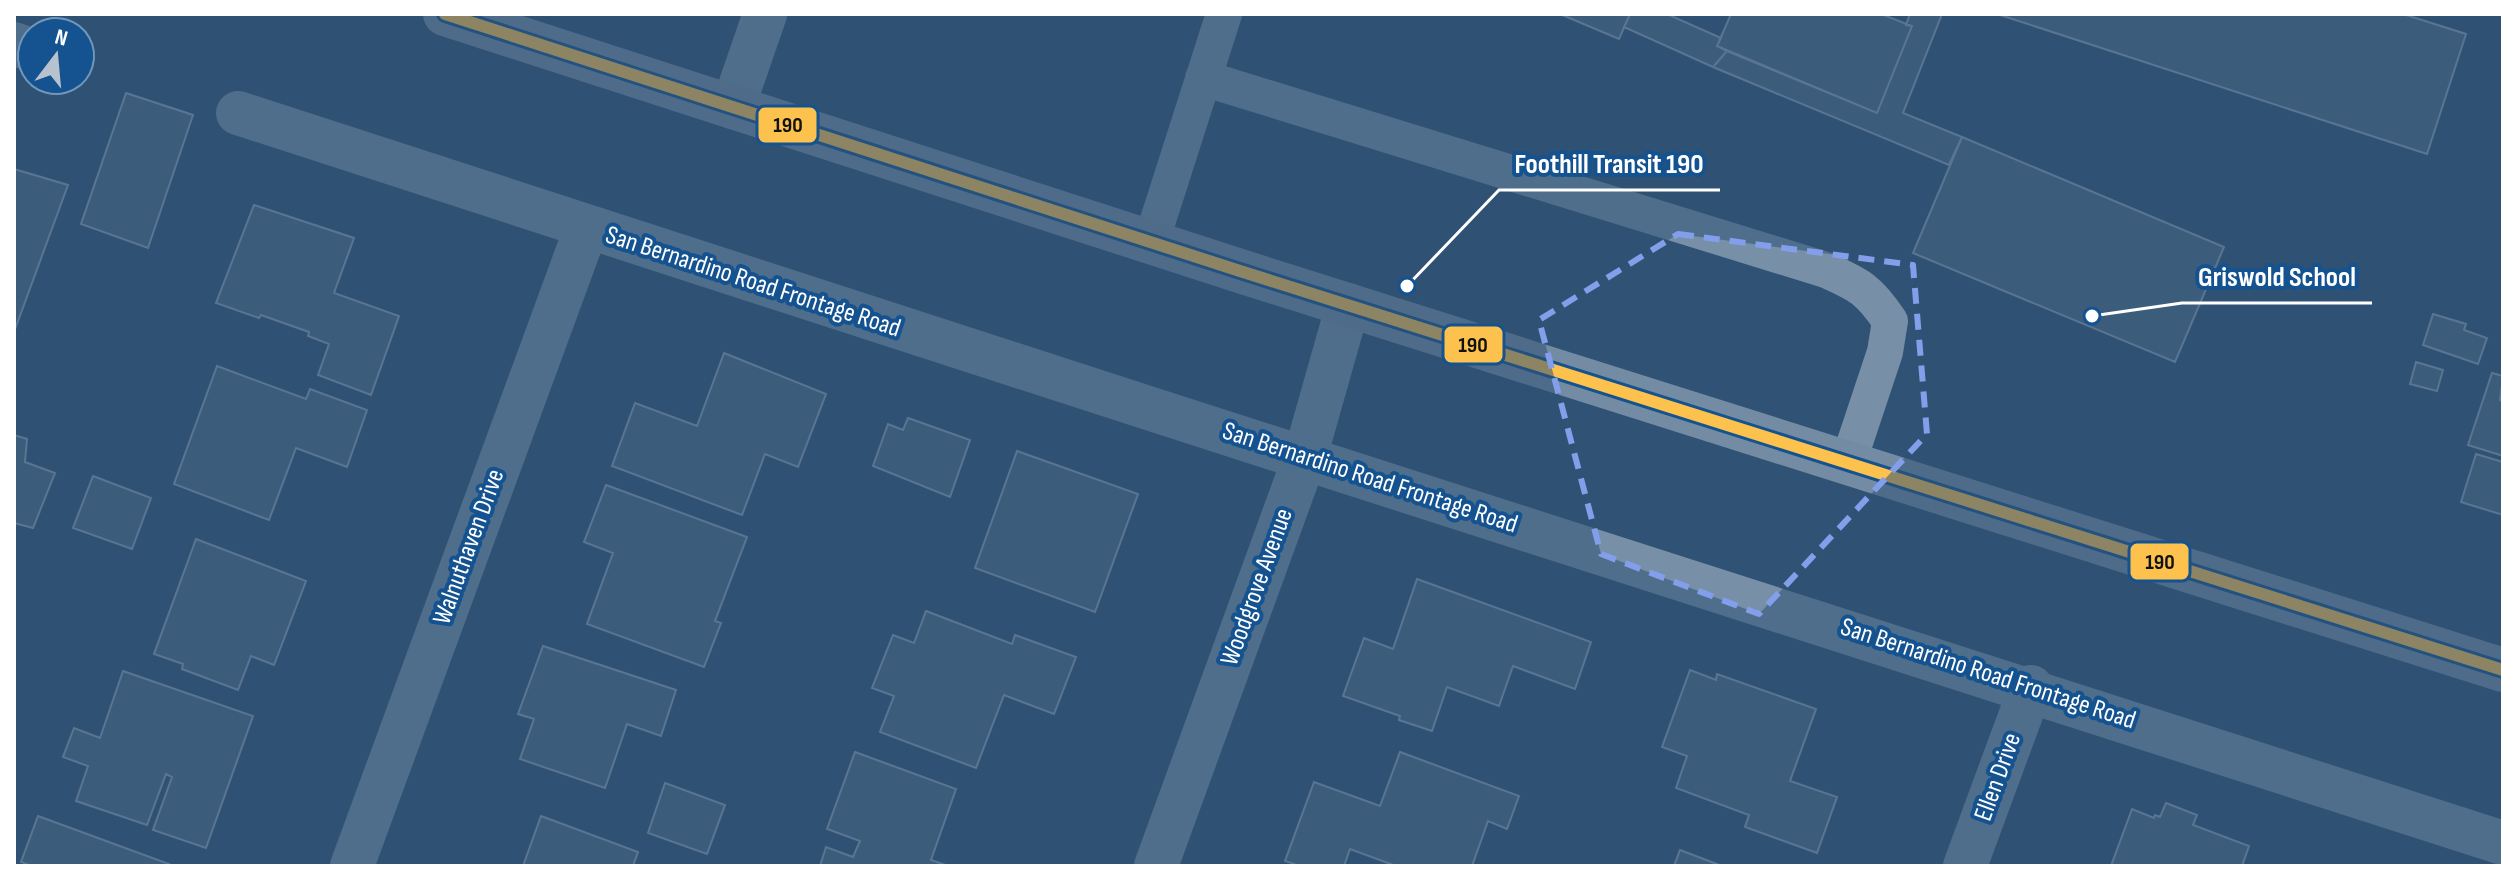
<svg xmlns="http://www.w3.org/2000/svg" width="2517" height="880" font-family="'Sofia Sans Condensed',sans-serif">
<rect width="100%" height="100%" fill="#305274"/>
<path fill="#4d6984" stroke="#8ca1b5" stroke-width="2" d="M1560,14h70l-11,25z
M1630,14h37l54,24 -4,8 10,5 -14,16 -89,-40z
M1731,14h150l31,12 -35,87 -160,-67z
M1910,14h32l-39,99 59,24 -13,28 -236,-98 14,-16 150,62 35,-87 -6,-1z
M1997,14h406l63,20 -39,120z
M126,93l67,22 -45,133 -67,-24z
M1962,137l262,110 -49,115 -262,-109z
M14,169l54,16 -54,147z
M254,205l100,33 -20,55 65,23 -28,79 -53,-20 11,-31 -21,-8 1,-4 -48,-17 -2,3 -43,-15z
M2433,314l33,10 -2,6 23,8 -9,26 -55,-19z
M724,353l102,41 -28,73 -33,-13 -23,61 -130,-49 23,-63 62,23z
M2416,362l27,8 -6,21 -27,-7z
M217,366l89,33 4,-10 57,21 -20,57 -51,-19 -27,72 -95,-36z
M2492,373l11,3 -3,24 3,1v55l-35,-11z
M908,418l62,22 -20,57 -77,-31 15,-42 15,6z
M14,435l13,4 -2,23 30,11 -22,55 -19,-5z
M1017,451l121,43 -43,118 -120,-44z
M2476,454l27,8v53l-42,-13z
M93,476l58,22 -19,51 -59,-21z
M606,485l141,52 -32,84 6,2 -17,44 -117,-43 26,-71 -29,-11z
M196,539l110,42 -32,84 -23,-9 -13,34 -56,-21 1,-5 -29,-10z
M1417,579l174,63 -16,47 -62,-23 -14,40 -52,-19 -15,44 -33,-11 1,-4 -57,-20 21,-58 29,11z
M926,611l86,33 3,-9 61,22 -22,57 -50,-19 -28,73 -96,-36 14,-36 -22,-8 21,-53 21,8z
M543,646l133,44 -15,46 -34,-12 -22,64 -85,-29 14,-40 -16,-5z
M1690,670l26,10 1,-6 99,35 -26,72 47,16 -20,56 -72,-26 4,-12 -73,-27 11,-32 -25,-9z
M123,671l130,45 -47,132 -53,-18 19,-53 -6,-3 -19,51 -71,-24 12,-35 -25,-9 11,-29 26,10z
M855,752l101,37 -25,71 17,6h-128l6,-19 27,10 7,-16 -33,-12z
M1400,752l119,44 -12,33 -19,-8 -16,45h-76l-46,-17 -6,17h-44l-15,-5 29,-79 66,24z
M665,783l60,22 -18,49 -59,-21z
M2166,803l31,12 -4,10 56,21 -7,20h-131l21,-57 22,9 1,-3 5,2z
M38,816l131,48 -1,2h-136l-11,-4z
M541,816l97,36 -5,14h-110z
M1680,850l42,16h-48z"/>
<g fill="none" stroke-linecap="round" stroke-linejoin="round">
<path stroke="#7790a7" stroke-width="36" d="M1203,78l623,192c34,15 43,20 64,51l-5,31 -37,111
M1151,242l73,-228"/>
<path stroke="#7790a7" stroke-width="44" d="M14,44l18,6
M733,107l32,-93
M238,113c753,250 1511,482 2265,730
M352,866l234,-637
M1156,866l149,-409 43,-152
M1965,866l66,-179"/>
<path stroke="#748ca3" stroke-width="44" d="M445,14l795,257 1263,399"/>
<defs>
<path id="bus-1" d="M445,14l795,257 1263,399"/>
</defs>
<use href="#bus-1" stroke="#145290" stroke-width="18"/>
<use href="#bus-1" stroke="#fcc24d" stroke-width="12"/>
</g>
<path d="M0 0H2517V880H0ZM1678,234l235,31 14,169 -168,180 -158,-60 -62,-234z" fill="#305274" fill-opacity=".55" fill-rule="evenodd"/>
<path fill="none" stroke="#839eea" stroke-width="6" stroke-dasharray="16 10" stroke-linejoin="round" d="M1678,234l235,31 14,169 -168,180 -158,-60 -62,-234z"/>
<g text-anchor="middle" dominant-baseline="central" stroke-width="8" stroke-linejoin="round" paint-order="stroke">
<g font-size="26" fill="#fff" stroke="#145290">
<text transform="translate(753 282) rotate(18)">San Bernardino Road Frontage Road</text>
<text transform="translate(1370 478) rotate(18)">San Bernardino Road Frontage Road</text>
<text transform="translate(469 547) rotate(-70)">Walnuthaven Drive</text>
<text transform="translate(1257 587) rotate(-70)">Woodgrove Avenue</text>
<text transform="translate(1988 674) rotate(18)">San Bernardino Road Frontage Road</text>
<text transform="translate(1998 777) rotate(-70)">Ellen Drive</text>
</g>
</g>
<path fill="none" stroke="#fff" stroke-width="3" d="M1407 286L1499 190H1720M2092 316L2182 303H2372"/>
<g fill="#fff" stroke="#145290" stroke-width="3">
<circle cx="1407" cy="286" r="8"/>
<circle cx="2092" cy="316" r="8"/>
</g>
<g font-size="28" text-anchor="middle" font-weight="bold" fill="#fff" stroke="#145290" stroke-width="8" stroke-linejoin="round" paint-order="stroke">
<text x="1609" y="173">Foothill Transit 190</text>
<text x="2277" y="286">Griswold School</text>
</g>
<g stroke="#145290" stroke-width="3">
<rect x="757" y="106" width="61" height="38" rx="8" fill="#fcc24d"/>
<rect x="1443" y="325" width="61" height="39" rx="8" fill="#fcc24d"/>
<rect x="2129" y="542" width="61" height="39" rx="8" fill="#fcc24d"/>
</g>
<g font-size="22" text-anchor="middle" font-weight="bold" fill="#111">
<text x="788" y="132">190</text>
<text x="1473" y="352">190</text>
<text x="2160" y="569">190</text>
</g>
<rect width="2517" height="880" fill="none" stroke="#ffffff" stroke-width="32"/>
<g transform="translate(56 56) rotate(16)"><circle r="38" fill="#145290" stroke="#7297bc" stroke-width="2"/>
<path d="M0-6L14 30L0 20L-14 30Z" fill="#b7c2ce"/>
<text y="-12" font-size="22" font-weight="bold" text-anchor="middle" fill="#ffffff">N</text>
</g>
</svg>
